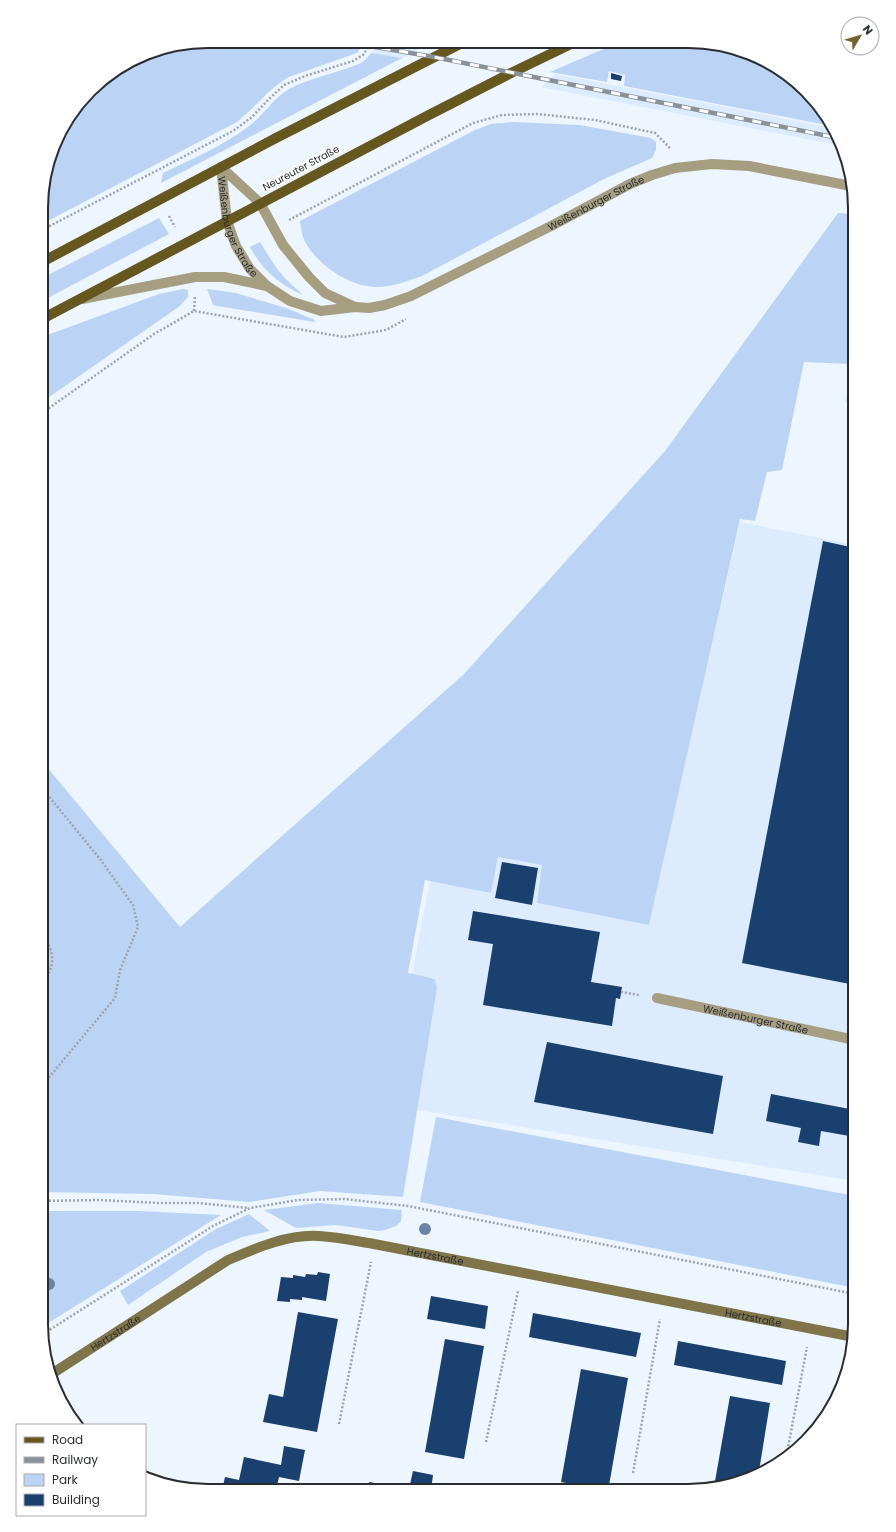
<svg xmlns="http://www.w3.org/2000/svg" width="896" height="1532" font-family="Poppins,sans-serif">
<rect width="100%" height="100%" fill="#edf5ff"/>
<path fill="#dcebfe" d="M379,42h1l36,8 -14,8 -31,-5z
M556,74l277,54 9,18 -301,-59z
M855,359v46l-10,-3z
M740,522l115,23v636l-468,-76 43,-225 61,13 7,-36 45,8 -6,38 112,22z"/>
<path fill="#bbd4f5" d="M208,41l155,1 -5,10 -4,2 -65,23c-20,11 -34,31 -52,45l-195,102v-38l16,-52 40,-51 46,-29z
M380,42h50l-14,8z
M615,44h105l42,14 36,24 29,33 5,11 -208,-40 1,-11 -16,-4 -2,11 -57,-10z
M371,53l31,5 -241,125 2,-10c29,-14 60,-27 86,-47 15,-11 24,-28 40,-37 23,-12 49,-16 72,-26l4,-3z
M513,122l67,3 71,13 5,4v8l-4,8 -48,21 -182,97c-15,5 -29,11 -45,11 -27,0 -58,-21 -72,-45 -3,-6 -4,-14 -5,-21l175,-91 16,-6z
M838,213l17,1v130l-5,20 -46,-2 -22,108 -15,2 -12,49 -15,-2 -91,406 -112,-22 5,-38 -44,-8 -7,36 -66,-13 -17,93 23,5 4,2 2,8 -34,209 -83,-6 -71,11 -96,-8 -112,-2 1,-431 138,166 284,-253 201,-223z
M159,218l10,16 -127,67v-23z
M260,242l17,27 9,10 17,16c-23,-10 -41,-25 -53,-48z
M183,289l5,1v7l-8,9 -138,96v-65l117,-43z
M207,289l29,4 50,15 29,12 -1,2 -5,-1 -92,-15 -4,-1z
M436,1117l419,79v92l-435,-86z
M318,1203l84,7 -1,11 -5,5 -11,4 -7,1 -42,-6 -40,3 -32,-18z
M41,1206l1,5h97l82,4 -179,112z
M249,1214l21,17 -28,6 -36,15 -78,53 -8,-14 96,-62z"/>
<path fill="#1a406f" d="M611,73l11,3 -1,5 -10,-2z
M823,541l32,7v437l-113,-22z
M502,862l36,6 -6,37 -37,-7z
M473,911l127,21 -9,50 31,5 -2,12 -4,-1 -4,28 -129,-21 10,-61 -25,-4z
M547,1042l176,34 -10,58 -179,-32z
M771,1094l84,16v27l-34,-6 -2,15 -21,-4 3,-14 -35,-7z
M318,1272l12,2 -4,27 -24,-4v3l-12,-1v3l-13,-1 4,-24 12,1v-3l12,2 1,-3 11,1z
M431,1296l57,10 -3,23 -58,-10z
M298,1312l40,7 -21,113 -54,-10 6,-28 14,3z
M533,1313l108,20 -5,24 -107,-20z
M445,1339l39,7 -20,113 -39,-7z
M678,1341l108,20 -4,24 -108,-20z
M581,1369l47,9 -20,113 -47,-9z
M841,1371l6,1 -1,6 -9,16z
M730,1396l40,7 -10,62 -2,8 -16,9 -28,5z
M284,1446l21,4 -6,31 -20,-4 -3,13h-54l3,-13 14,3 5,-23 37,8z
M413,1471l20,4 -2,15h-63l1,-8 40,7z"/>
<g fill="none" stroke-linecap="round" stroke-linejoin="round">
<path stroke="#9ea4ac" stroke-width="2.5" stroke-dasharray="2 2" stroke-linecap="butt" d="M169,216l6,11
M289,220l184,-97 29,-8 35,-1 58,6 60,13 14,14 1,3
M42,230l191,-99 19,-14 17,-18 15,-14 21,-9 48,-15 10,-6 9,-13
M194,311l1,-16
M42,413l112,-79 40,-23 150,26 42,-7 20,-11
M41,983c4,-4 9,-11 10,-16 4,-10 -2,-26 -10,-32
M621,992l18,3
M41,1087l74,-89 5,-28 18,-43 -5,-22 -33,-46 -58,-71
M41,1201l58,-1 60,3h39l51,5
M43,1334l170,-108 37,-18 48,-8 46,-1 64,7 447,88
M339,1424l32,-162
M486,1442l32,-151
M786,1458l21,-111
M633,1473l27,-154"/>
<g stroke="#a59e81" stroke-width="10">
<path id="s1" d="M221,167l6,54 9,25 14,23 17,17 23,15 31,10 34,-4 14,1 16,-3 26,-9 142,-71 77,-41 22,-9 23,-7 37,-4 37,2 102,20"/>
<path d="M221,167l39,36 23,42 26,32 16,16 30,14"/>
<path d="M82,299l113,-22h29l43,9"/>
<path id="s2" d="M657,998l198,42"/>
</g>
<path stroke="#7f7549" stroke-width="10" id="s3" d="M50,1375l178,-115c28,-12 60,-26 91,-24 19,1 37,5 55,8l480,93"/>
<path stroke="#65571d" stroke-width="10" d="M42,262l234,-124 186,-95
M42,319l385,-203 84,-43 62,-30"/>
<defs>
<path id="rail" d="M346,42l88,15 404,81"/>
</defs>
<use href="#rail" stroke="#8b9198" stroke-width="4.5"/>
<use href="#rail" stroke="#fff" stroke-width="3" stroke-dasharray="9" stroke-linecap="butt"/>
</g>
<g fill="#6b84a3">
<circle cx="425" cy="1229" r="6"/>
<circle cx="49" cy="1284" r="6"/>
</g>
<g text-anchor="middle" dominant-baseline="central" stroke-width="4" stroke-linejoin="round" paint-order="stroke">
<g font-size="10" fill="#292c31" stroke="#fff">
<text transform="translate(301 168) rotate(-28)">Neureuter Straße</text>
<text stroke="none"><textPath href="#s1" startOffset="491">Weißenburger Straße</textPath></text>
<text stroke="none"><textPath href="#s1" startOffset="63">Weißenburger Straße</textPath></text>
<text stroke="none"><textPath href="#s2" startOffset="101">Weißenburger Straße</textPath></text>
<text stroke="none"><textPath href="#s3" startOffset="425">Hertzstraße</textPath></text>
<text stroke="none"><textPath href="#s3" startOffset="749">Hertzstraße</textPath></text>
<text stroke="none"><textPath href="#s3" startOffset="78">Hertzstraße</textPath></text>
</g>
</g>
<path d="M0 0H896V1532H0ZM208 48H688A160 160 0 0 1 848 208V1324A160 160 0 0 1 688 1484H208A160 160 0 0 1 48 1324V208A160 160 0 0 1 208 48Z" fill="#fff" fill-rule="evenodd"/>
<path fill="none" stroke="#292c31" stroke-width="2" d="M208 48H688A160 160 0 0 1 848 208V1324A160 160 0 0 1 688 1484H208A160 160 0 0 1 48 1324V208A160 160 0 0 1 208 48Z"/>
<rect x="16" y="1424" width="130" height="92" fill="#ffffff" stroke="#a9abad"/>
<rect x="24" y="1437" width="20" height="6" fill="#65571d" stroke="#a9abad"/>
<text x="52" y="1444" font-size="12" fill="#292c31">Road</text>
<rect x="24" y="1457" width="20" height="6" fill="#8b9198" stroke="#a9abad"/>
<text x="52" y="1464" font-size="12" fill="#292c31">Railway</text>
<rect x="24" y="1474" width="20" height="12" fill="#bbd4f5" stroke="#a9abad"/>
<text x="52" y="1484" font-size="12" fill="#292c31">Park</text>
<rect x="24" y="1494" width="20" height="12" fill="#1a406f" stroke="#a9abad"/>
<text x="52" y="1504" font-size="12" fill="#292c31">Building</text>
<g transform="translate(860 36) rotate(52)"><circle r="19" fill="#ffffff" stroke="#a9abad"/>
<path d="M0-3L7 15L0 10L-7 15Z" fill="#716431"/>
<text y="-6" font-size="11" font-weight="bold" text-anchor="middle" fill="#292c31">N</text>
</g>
</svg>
